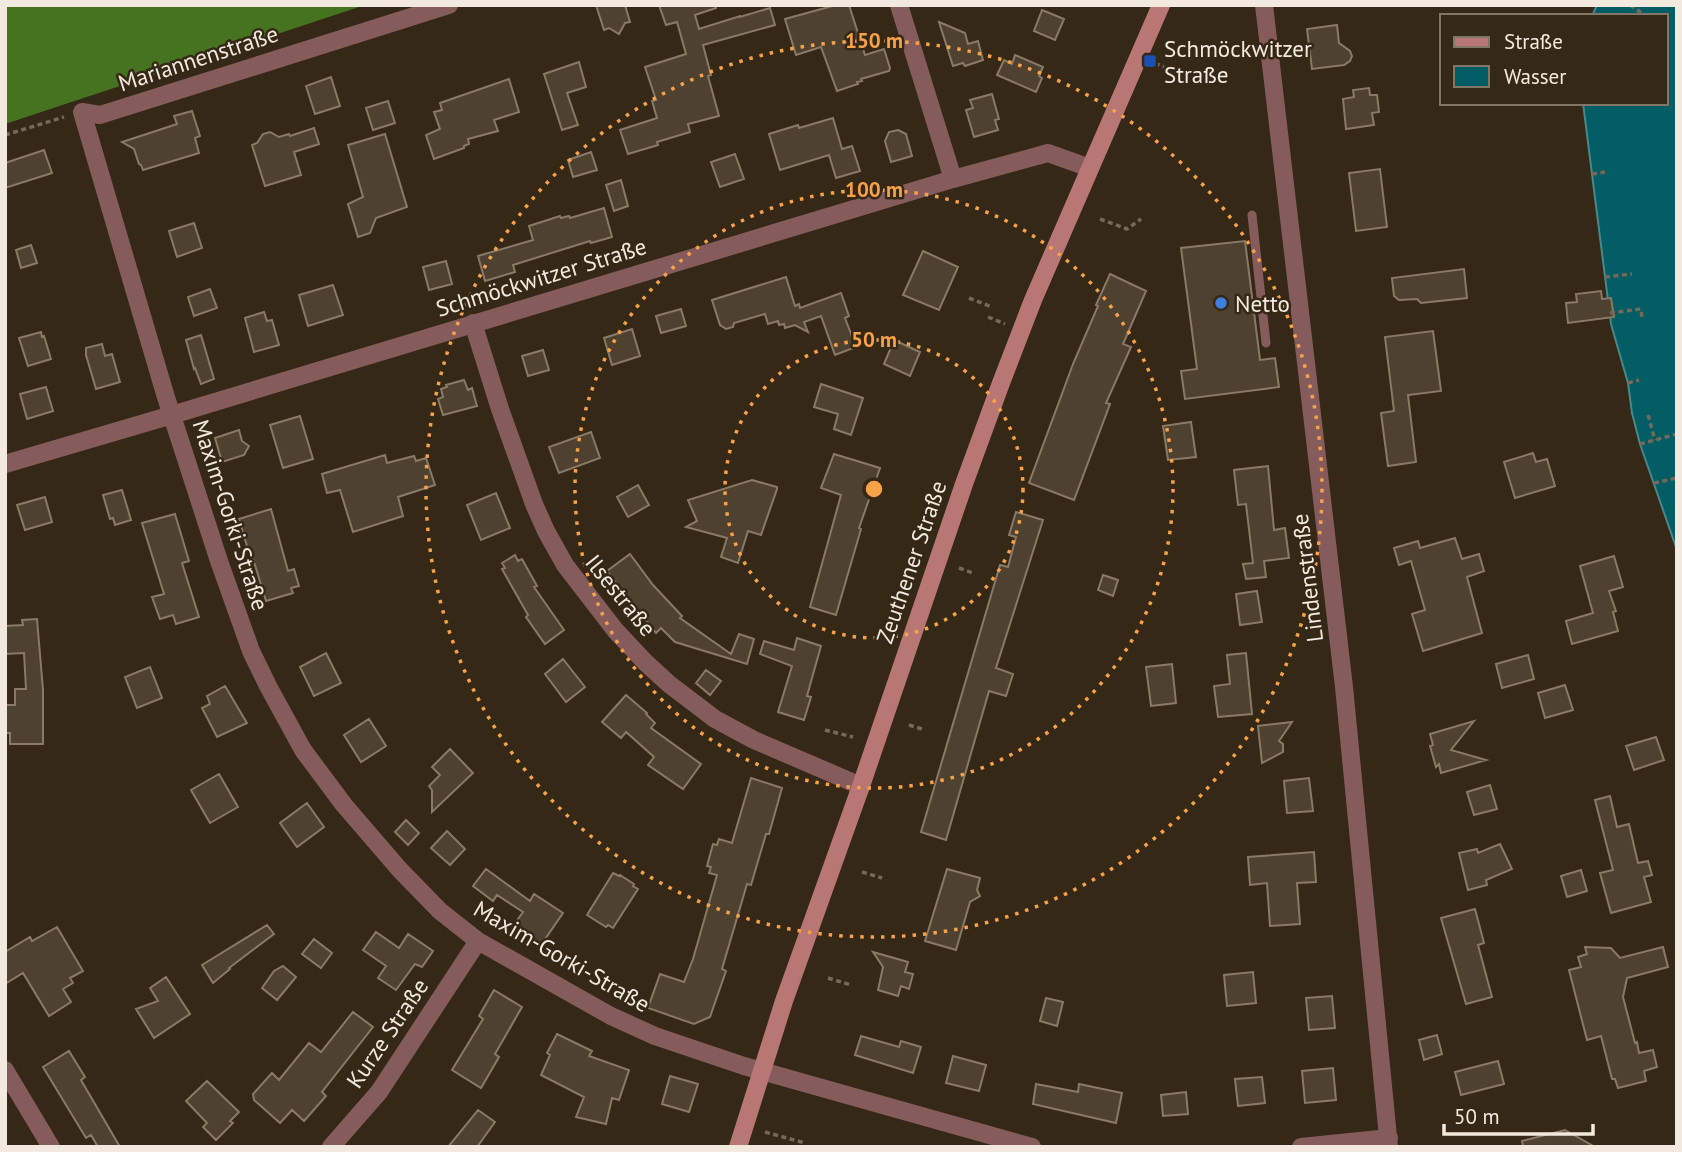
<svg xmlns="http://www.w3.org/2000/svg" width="1682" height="1152" font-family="'PT Sans',sans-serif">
<rect width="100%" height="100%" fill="#352816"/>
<path fill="#467320" d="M5,5h360l-360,119z"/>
<path fill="#025d65" stroke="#4a878a" stroke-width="2" d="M1597,5h80v545l-37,-106 -8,-31 -4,-30 -17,-59 -28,-221h83v-87h-74z"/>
<path fill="#4f412f" stroke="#897966" stroke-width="2" d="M596,5h29l5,17 -5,1 -6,11 -10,-6 -5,2z
M659,5h57v3l-21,7 4,14 41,-13v1l30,-9 5,17 -72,20 8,30 -3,1 11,40 -31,8 2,8 -33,10 1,3 -30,9 -8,-24 37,-12 -5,-17 4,-1 -11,-33 41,-13 -9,-32 -11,3z
M836,5h13l16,50 19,-6 6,19 -1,3 -28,8 1,2 -5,1 1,2 -21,7 -16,-44 -25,8 -11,-36z
M1042,10l22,9 -9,21 -21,-9z
M939,22l26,11 3,11 10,-3 5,19 -18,6 -2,-3 -10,3z
M1337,25l2,18 11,8 2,5 -2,5 -6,4 -32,4 -5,-40z
M1015,55l28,12 -4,9 3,2 -6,14 -39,-17 7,-15 8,4z
M579,62l7,25 -19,6 11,32 -16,5 -18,-56z
M331,77l9,29 -25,8 -9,-28z
M509,79l10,33 -25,8 4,11 -30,8 1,5 -5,2v2l-30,11 -8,-24 14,-6 -6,-17 8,-2 -2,-7z
M1369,88l1,7h7l2,17 -7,1 2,12 -28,4 -3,-30 11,-2 -1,-7z
M992,94l7,25 -4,1 3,10 -24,7 -8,-27 7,-2 -3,-8z
M388,101l7,22 -22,7 -7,-22z
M192,111l8,25 -5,2 4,15 -56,17 -2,-5 -2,-1 -5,-15 -12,-7 55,-18 -3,-8z
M833,118l9,31 10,-3 8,25 -24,7 -7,-23 -49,15 -11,-36 29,-9 1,3z
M314,128l5,16 -25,8 7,23 -36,11 -13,-41 5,-2 6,-9 7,-2 9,5 10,-3 1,2z
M898,130l8,4 6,22 -21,6 -6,-21 4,-9z
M385,134l22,73 -31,11 -6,15 -12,4 -10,-33 15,-7 -15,-52z
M44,150l8,23 -47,15v-25z
M591,152l6,18 -24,7 -5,-17z
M735,154l9,25 -24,8 -9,-25z
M1380,169l7,58 -31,4 -7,-58z
M621,180l7,26 -14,5 -8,-26z
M604,208l8,29 -21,6 -1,-2 -77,24 2,7 -30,9 -7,-25 55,-16 -4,-14 31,-10 1,2 8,-2 1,2z
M194,223l8,25 -25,9 -8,-26z
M1245,241l15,119 15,-2 4,29 -94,12 -4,-28 16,-2 -16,-121z
M31,245l6,18 -16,5 -5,-18z
M923,251l35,16 -19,43 -36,-15z
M446,261l6,23 -23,6 -6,-23z
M1464,269l3,29 -46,5 -4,-4 -18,1 -5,-4 -2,-18z
M1110,274l36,17 -23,53 8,3 -25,56 4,1 -36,96 -45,-17 44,-119 25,-58 -2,-1z
M786,277l9,29 4,-2 1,4 41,-15 8,23 -4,2 11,29 -21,8 -14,-39 -17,6 4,10 -13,-7 -10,3 -1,-4 -5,1 -1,-4 -10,3 -3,-10 -31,9 -1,4 -7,2 -6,-4 -8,-25z
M333,285l10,30 -35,11 -9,-31z
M210,289l7,19 -23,8 -6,-19z
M1601,291l1,8 9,-1 3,19 -46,6 -2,-20 11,-1 -1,-8z
M681,309l5,17 -25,7 -5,-17z
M264,312l3,9 5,-1 7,25 -25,7 -9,-34z
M632,329l8,27 -28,9 -8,-27z
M1433,331l8,60 -33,4 8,67 -28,4 -7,-53 13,-2 -9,-74z
M41,332l1,5 2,-1 7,23 -23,7 -9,-28z
M201,335l13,44 -13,5 -6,-16 -1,1 -8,-29z
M894,340l26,12 -10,24 -26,-12z
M102,344l3,12 7,-2 8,28 -24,7 -10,-34v-7z
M543,350l6,20 -21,6 -6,-20z
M464,380l4,10 4,-2 5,18 -34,9 -5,-16 5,-2 -2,-8 6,-2 -1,-2z
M821,384l42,14 -12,37 -17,-6 4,-15 -24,-7z
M46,387l7,24 -26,8 -7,-25z
M300,416l13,43 -30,9 -13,-43z
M1191,422l5,35 -28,3 -5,-34z
M239,430l3,11 7,5 -5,9 -22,7 -7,-24z
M591,432l9,26 -41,15 -10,-26z
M1533,453l3,9 11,-3 8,27 -40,12 -11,-36z
M834,454l46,14 -21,60 2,1 -25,86 -26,-8 31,-112 -20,-7z
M385,455l2,8 27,-7 2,5 10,-3 9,27 -37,12 5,19 -50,16 -13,-42 -13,3 -5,-19z
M1268,466l6,64 11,-2 4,30 -25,3 2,16 -20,2 -3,-15 10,-1 -7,-59 -8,1 -4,-35z
M752,480l25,7v2l-16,46 -13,-4 -10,32 -17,-6 6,-19 -41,-11 11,-6 -9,-21z
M638,485l11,20 -21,12 -11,-20z
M122,490l9,30 -16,5 -2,-7 -3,1 -7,-24z
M496,493l14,35 -29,12 -14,-35z
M45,497l7,25 -27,8 -8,-25z
M271,509l17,62 6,-2 5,17 -8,2 2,5 -27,8 -15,-49 -2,1 -10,-34z
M1016,512l27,8 -47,148 17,6 -7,22 -17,-5 -43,149 -25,-8 79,-267 8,2 8,-30 -7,-2z
M175,514l14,47 -7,2 17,54 -23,7 -3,-9 -13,4 -8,-22 12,-3 -22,-71z
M1455,538l7,21 17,-5 5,17 -17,6 15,56 -59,18 -11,-37 13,-4 -14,-49 -12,4 -5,-17 24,-7 2,7z
M630,554l23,31 29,31 -2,2 51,36 8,-20 15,5 -7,25 -72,-22 -14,-14 -5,5 -49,-62z
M515,555l3,6 4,-2 15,27 -3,1 30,43 -19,14 -19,-27 2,-2 -26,-46 3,-1 -3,-5z
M1614,556l9,31 -14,4 7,20 -3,1 5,19 -46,13 -6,-23 27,-8 -13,-47z
M1103,575l15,5 -5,16 -15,-6z
M1257,591l5,31 -22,3 -4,-31z
M37,619l6,71v54h-33v-11h-5v-28h10v-16h11l-2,-36 -19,1v-28l18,-1 -1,-5z
M797,638l24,8 -14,50 4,1 -7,23 -26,-8 14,-46 -32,-12 4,-13 30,9z
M326,653l15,30 -27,13 -14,-29z
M1246,653l6,61 -34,3 -4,-31 16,-2 -3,-29z
M1528,655l6,24 -32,9 -6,-24z
M563,659l22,28 -19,15 -21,-28z
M1172,664l4,39 -25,3 -5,-39z
M150,667l12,31 -25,10 -12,-31z
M706,670l15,11 -11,14 -14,-12z
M1565,685l8,25 -28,8 -7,-25z
M225,686l22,37 -30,14 -15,-29 8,-4 -3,-8z
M626,695l21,18 -1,1 9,9 -4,5 50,36 -18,25 -35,-24 6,-8 -28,-25 -5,6 -19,-16z
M369,719l17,27 -25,16 -17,-27z
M1474,721l-23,29 35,10 -45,13 -2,-9 -3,3 -6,-21 3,-1 -3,-11z
M1292,722l-13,19 4,3v8l-21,11 -4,-37z
M1656,737l8,23 -30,10 -8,-24z
M450,749l23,24 -41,39v-22l-3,-4 11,-11 -8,-8z
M219,774l19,33 -28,16 -19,-33z
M751,778l31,10 -13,46h-3l-15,51 -4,-1 -25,85 4,2 -16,46 -16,7 -46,-16 12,-34 24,8 9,-23 24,-84 -8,-2 2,-6 -4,-1 6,-22 4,1 2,-6 13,4z
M1309,778l4,33 -26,2 -3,-32z
M1490,785l7,24 -23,6 -7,-23z
M1610,796l7,31 12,-3 9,39 10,-2 4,14 -8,2 7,25 -40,11 -11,-40 13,-3 -18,-70z
M307,803l17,24 -27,20 -17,-24z
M406,820l13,13 -11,12 -13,-13z
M447,831l18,18 -15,16 -19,-17z
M1500,844l12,25 -26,11 1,5 -19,5 -9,-37 18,-4 1,4z
M1314,852l2,30 -19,1 3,41 -30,2 -3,-43 -17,2 -2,-28z
M486,869l44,32 4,-7 29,19 -22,32 -28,-19 10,-14 -26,-17 -4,6 -20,-15z
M947,869l33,9 -3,12 3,6 -10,6 -14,48 -31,-9z
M1581,870l6,21 -20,6 -6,-21z
M613,873l6,3 1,-1 14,9 -1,2 5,3 -25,39 -5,-3 -2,2 -19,-12z
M1475,909l9,34 -6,2 14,52 -26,7 -25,-86z
M267,925l7,9 -45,34 1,1 -17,14 -11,-18z
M57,927l26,44 -13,7 3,5 -10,6 8,13 -22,14 -26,-43 -18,11v-32l25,-15 2,4z
M376,932l23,16 9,-14 25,17 -11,16 -7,-3 -19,26 -18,-12 8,-12 -23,-16z
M314,939l18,14 -11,15 -19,-14z
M1585,947l26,1 9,10 43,-11 5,20 -41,11 -4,19 12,46 2,-1 2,11 14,-3 4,17 -13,4 2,10 -28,7 -3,-9h-3l-11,-43 -14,4 -18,-70 12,-3 -3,-10 9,-3z
M873,952l35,10 -3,10 8,2 -4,15 -8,-3 -3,10 -20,-6 5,-23z
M283,966l13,11 -19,23 -15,-12 12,-17z
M1253,972l3,31 -29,3 -3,-31z
M166,977l24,37 -36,24 -18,-29 22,-8 -8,-13z
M494,990l28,17 -27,47 4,3 -18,31 -29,-18 31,-51 -4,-3z
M1332,996l3,32 -26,2 -3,-32z
M1046,998l17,4 -6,24 -17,-5z
M353,1012l20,15 -51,65 4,4 -22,25 -12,-11 -12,13 -26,-23 -1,-6 19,-21 7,7 30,-37 12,9z
M557,1034l35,17 -3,5 40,14 -10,30 -7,-2 -6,26 -30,-7 8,-20 -43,-22 9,-20 -3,-2z
M1437,1035l5,19 -18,6 -5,-20z
M861,1036l38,11 2,-6 20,6 -8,26 -58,-18z
M69,1051l16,26 -4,3 39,67h-22l-7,-12 -5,3 -43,-71z
M953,1056l33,9 -7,26 -33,-8z
M1498,1061l6,23 -43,11 -6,-23z
M1333,1068l3,32 -31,3 -3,-32z
M670,1076l28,8 -9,28 -27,-8z
M1262,1077l3,26 -27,3 -3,-27z
M207,1081l32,31 -9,9 3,2 -17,17 -13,-13 4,-4 -21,-22z
M1036,1084l42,8 1,-8 43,9 -6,30 -83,-19z
M1186,1092l2,22 -25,2 -2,-21z
M478,1110l17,12 -18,25h-29z
M1565,1130l30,17h-72l-1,-6z"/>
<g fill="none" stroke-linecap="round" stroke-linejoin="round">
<path stroke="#756959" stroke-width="3.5" stroke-dasharray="5 3.5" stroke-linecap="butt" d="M1630,5l16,11
M1155,63l9,4
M5,135l59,-18
M1592,174l13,-2
M1100,219l27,10 14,-10
M1605,277l27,-3
M969,298l23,9
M1610,313l31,-4 1,9
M988,317l17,7
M1628,383l11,-3
M1648,415l7,25
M1640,444l37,-10
M1654,483l23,-5
M959,568l14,5
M909,725l16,5
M825,730l28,7
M862,872l20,6
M828,978l23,7
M765,1132l40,11"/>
<path stroke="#855b5b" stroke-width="9" d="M1252,215l14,128"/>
<path stroke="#855b5b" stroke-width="18" d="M449,5l-349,110 -18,-3 83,282 54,167 32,90 17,35 35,64 41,55 56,65 40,41 38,30 133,75 44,20 89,30 288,81
M899,5l54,174
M1264,5l80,682 45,460
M473,323l27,86 34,95 12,27 19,34 50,65 30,32 24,22 46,35 39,21 107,46
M5,464l167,-49 781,-236 95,-26 42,15
M5,1070l46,77
M331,1147l48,-55 99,-151
M1301,1147l88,-9"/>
<path stroke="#b87675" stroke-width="18" d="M738,1147l46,-146 77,-215 103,-302 37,-101 32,-83 128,-295"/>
</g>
<g fill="none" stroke="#f7a149" stroke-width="3.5" stroke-dasharray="3.5 7">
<circle cx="874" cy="489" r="149"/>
<circle cx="874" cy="489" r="299"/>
<circle cx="874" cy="489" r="448"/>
</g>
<rect fill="#1a4fb4" stroke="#352816" stroke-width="2.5" x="1143" y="54" width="14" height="14" rx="3.5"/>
<circle fill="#3f7fe0" stroke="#352816" stroke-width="2.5" cx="1221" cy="303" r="7"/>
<g text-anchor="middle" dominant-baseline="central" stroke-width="5" stroke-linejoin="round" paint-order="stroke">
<g font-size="23" fill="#f3eadf" stroke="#352816" text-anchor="start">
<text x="1164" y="48">Schmöckwitzer<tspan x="1164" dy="26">Straße</tspan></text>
<text x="1235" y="303">Netto</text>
</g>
<g font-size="23" fill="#f3eadf" stroke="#352816">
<text transform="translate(198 58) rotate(-18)">Mariannenstraße</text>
<text transform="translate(541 277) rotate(-17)">Schmöckwitzer Straße</text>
<text transform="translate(231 515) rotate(72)">Maxim-Gorki-Straße</text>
<text transform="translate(911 562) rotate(-71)">Zeuthener Straße</text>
<text transform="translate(1307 578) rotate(-97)">Lindenstraße</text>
<text transform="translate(621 595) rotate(51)">Ilsestraße</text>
<text transform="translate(562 956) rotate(30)">Maxim-Gorki-Straße</text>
<text transform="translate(387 1033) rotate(-56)">Kurze Straße</text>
</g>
</g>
<circle cx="874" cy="489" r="10" fill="#f7a149" stroke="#352816" stroke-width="3.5"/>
<g font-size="21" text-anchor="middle" font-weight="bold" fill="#f7a149" stroke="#352816" stroke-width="5" stroke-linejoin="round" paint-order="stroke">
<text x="874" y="48">150 m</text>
<text x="874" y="197">100 m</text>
<text x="874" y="347">50 m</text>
</g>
<rect width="1682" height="1152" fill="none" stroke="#f3eadf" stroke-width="14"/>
<rect x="1440" y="14" width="228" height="91" fill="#352816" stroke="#817666" stroke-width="2"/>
<rect x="1454" y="37" width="35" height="10" fill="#b87675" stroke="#817666" stroke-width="2"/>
<text x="1504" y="49" font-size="21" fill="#f3eadf">Straße</text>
<rect x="1454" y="66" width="35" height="21" fill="#025d65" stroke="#817666" stroke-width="2"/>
<text x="1504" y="84" font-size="21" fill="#f3eadf">Wasser</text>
<path d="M1444 1124v10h149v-10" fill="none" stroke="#f3eadf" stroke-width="3.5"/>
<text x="1454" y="1124" font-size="21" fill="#f3eadf" stroke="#352816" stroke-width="5" paint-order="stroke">50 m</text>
</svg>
